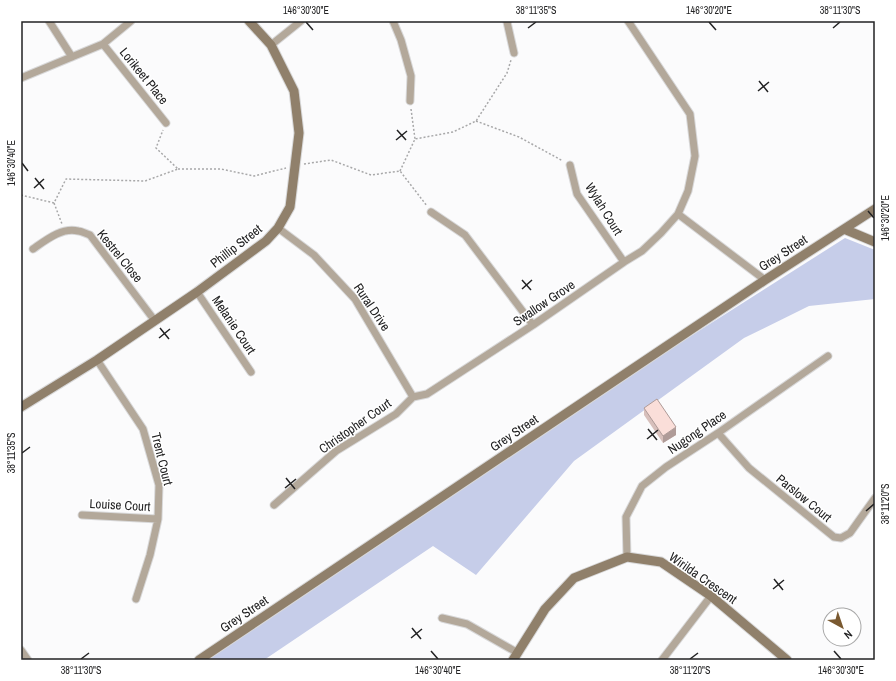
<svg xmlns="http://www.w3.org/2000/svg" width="896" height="681" font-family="'Archivo Narrow',sans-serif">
<rect width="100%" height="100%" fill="#fbfbfc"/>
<path fill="#c6cde9" d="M845,238l30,12v49l-66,7 -65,32 -170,123 -98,114 -43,-29 -169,114h-58l455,-305z"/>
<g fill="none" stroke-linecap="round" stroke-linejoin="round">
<defs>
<path id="street" d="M49,21l23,36
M393,21l8,19 10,36 -1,25
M508,21l-1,1 7,31
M103,44l63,79
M271,45l30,-24
M21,78l82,-34 28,-23
M570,165l7,29 47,68
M431,212l34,23 68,90
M678,214l87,66
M278,228l36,27 41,44 58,98
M33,249c13,-9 29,-22 45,-18 4,0 8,3 12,4l65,86
M197,292l54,80
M97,360l46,69 16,56 -1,34 -8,36 -14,44
M413,397l14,-3 106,-69 91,-63 18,-11 19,-18 17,-19 10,-23 7,-35 -5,-42 -62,-93
M718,433l31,35 85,69 7,1 9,-5 25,-35
M274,505l62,-54 60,-37 17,-17
M82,515l76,4
M627,557l-1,-40 16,-31 24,-19 52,-34 110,-77
M442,618l25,6 51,29
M21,650l7,10
M662,660l49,-64"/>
<path id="secondary" d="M844,229l31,13
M21,407l76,-47 100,-68 69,-51 12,-13 12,-21 9,-74 -5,-42 -23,-46 -22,-24
M199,660l566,-380 110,-71
M513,660l32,-51 29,-31 53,-21 34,5 50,34 76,64"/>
</defs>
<use href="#street" stroke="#d8d8d9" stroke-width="9"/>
<use href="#secondary" stroke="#d8d8d9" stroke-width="11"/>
<path stroke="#a8a8a9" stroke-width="1.5" stroke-dasharray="2 2" stroke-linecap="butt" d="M411,109l4,30
M476,121l43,16 44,24
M304,164l27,-4 40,15 29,-4 27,35
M178,169h43l33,7 32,-8
M400,171l15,-32 38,-7 23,-11 31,-48 4,-13
M21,195l33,8 12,-24 79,2 33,-12 -22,-21 7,-18
M54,203l8,21"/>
<use href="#street" stroke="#b3a89a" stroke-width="7"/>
<use href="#secondary" stroke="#90806b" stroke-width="9"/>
</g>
<path fill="#d7bfbb" d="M644,408l32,27 -13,8 -19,-28z"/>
<path fill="#af9b98" d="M676,427v8l-13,8v-7z"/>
<path fill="#faded9" stroke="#af9b98" d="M657,399l19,28 -13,9 -19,-28z"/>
<path fill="none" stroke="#222223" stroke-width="1.5" d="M306,22l7,8M709,22l7,8M528,28l8,-6M833,28l7,-6M759,81l9,11M758,91l11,-9M397,130l9,10M396,140l11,-9M22,163l6,8M35,178l9,11M34,188l10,-9M868,211l6,7M522,280l9,10M522,289l10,-9M160,328l9,11M159,338l11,-9M648,429l9,11M647,439l11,-9M22,453l8,-6M286,478l9,11M285,488l11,-9M866,511l8,-7M774,579l9,11M773,589l11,-9M412,628l9,11M411,638l11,-9M431,651l7,8M834,651l7,8M81,659l8,-6M690,659l8,-6"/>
<g text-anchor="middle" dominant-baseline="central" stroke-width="3" stroke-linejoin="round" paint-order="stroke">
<g font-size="13" fill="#222223" stroke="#fff">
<text transform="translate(144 76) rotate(51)">Lorikeet Place</text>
<text transform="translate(604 209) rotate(58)">Wylah Court</text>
<text transform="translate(236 246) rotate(-38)">Phillip Street</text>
<text transform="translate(783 253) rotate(-33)">Grey Street</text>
<text transform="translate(120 256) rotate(51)">Kestrel Close</text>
<text transform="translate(544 303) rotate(-34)">Swallow Grove</text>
<text transform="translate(372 307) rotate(56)">Rural Drive</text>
<text transform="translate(234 325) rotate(56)">Melanie Court</text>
<text transform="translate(355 426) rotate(-35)">Christopher Court</text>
<text transform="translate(697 432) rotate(-34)">Nugong Place</text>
<text transform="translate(514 433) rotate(-34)">Grey Street</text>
<text transform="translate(162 459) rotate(76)">Trent Court</text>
<text transform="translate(804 498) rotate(39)">Parslow Court</text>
<text transform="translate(120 505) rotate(3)">Louise Court</text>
<text transform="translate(703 578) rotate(35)">Wirilda Crescent</text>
<text transform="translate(244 614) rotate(-34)">Grey Street</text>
</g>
</g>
<rect width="896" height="681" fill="none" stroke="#ffffff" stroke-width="44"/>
<g transform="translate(842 627) rotate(140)"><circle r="19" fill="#ffffff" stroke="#a7a7a7"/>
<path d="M0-3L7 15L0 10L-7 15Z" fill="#7a5930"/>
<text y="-6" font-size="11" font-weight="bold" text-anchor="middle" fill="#222223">N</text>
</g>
<rect x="22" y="22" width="852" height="637" fill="none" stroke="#222223" stroke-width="1.5"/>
<g font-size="10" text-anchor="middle" fill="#222223">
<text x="306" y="14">146°30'30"E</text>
<text x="536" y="14">38°11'35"S</text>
<text x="709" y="14">146°30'20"E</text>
<text x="840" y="14">38°11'30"S</text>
<text transform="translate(11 163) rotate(-90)" y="4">146°30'40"E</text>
<text transform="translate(885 218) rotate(-90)" y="4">146°30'20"E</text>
<text transform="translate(11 453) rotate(-90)" y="4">38°11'35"S</text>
<text transform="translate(885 504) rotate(-90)" y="4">38°11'20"S</text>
<text x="81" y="674">38°11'30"S</text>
<text x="438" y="674">146°30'40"E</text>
<text x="690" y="674">38°11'20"S</text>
<text x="841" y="674">146°30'30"E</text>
</g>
</svg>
